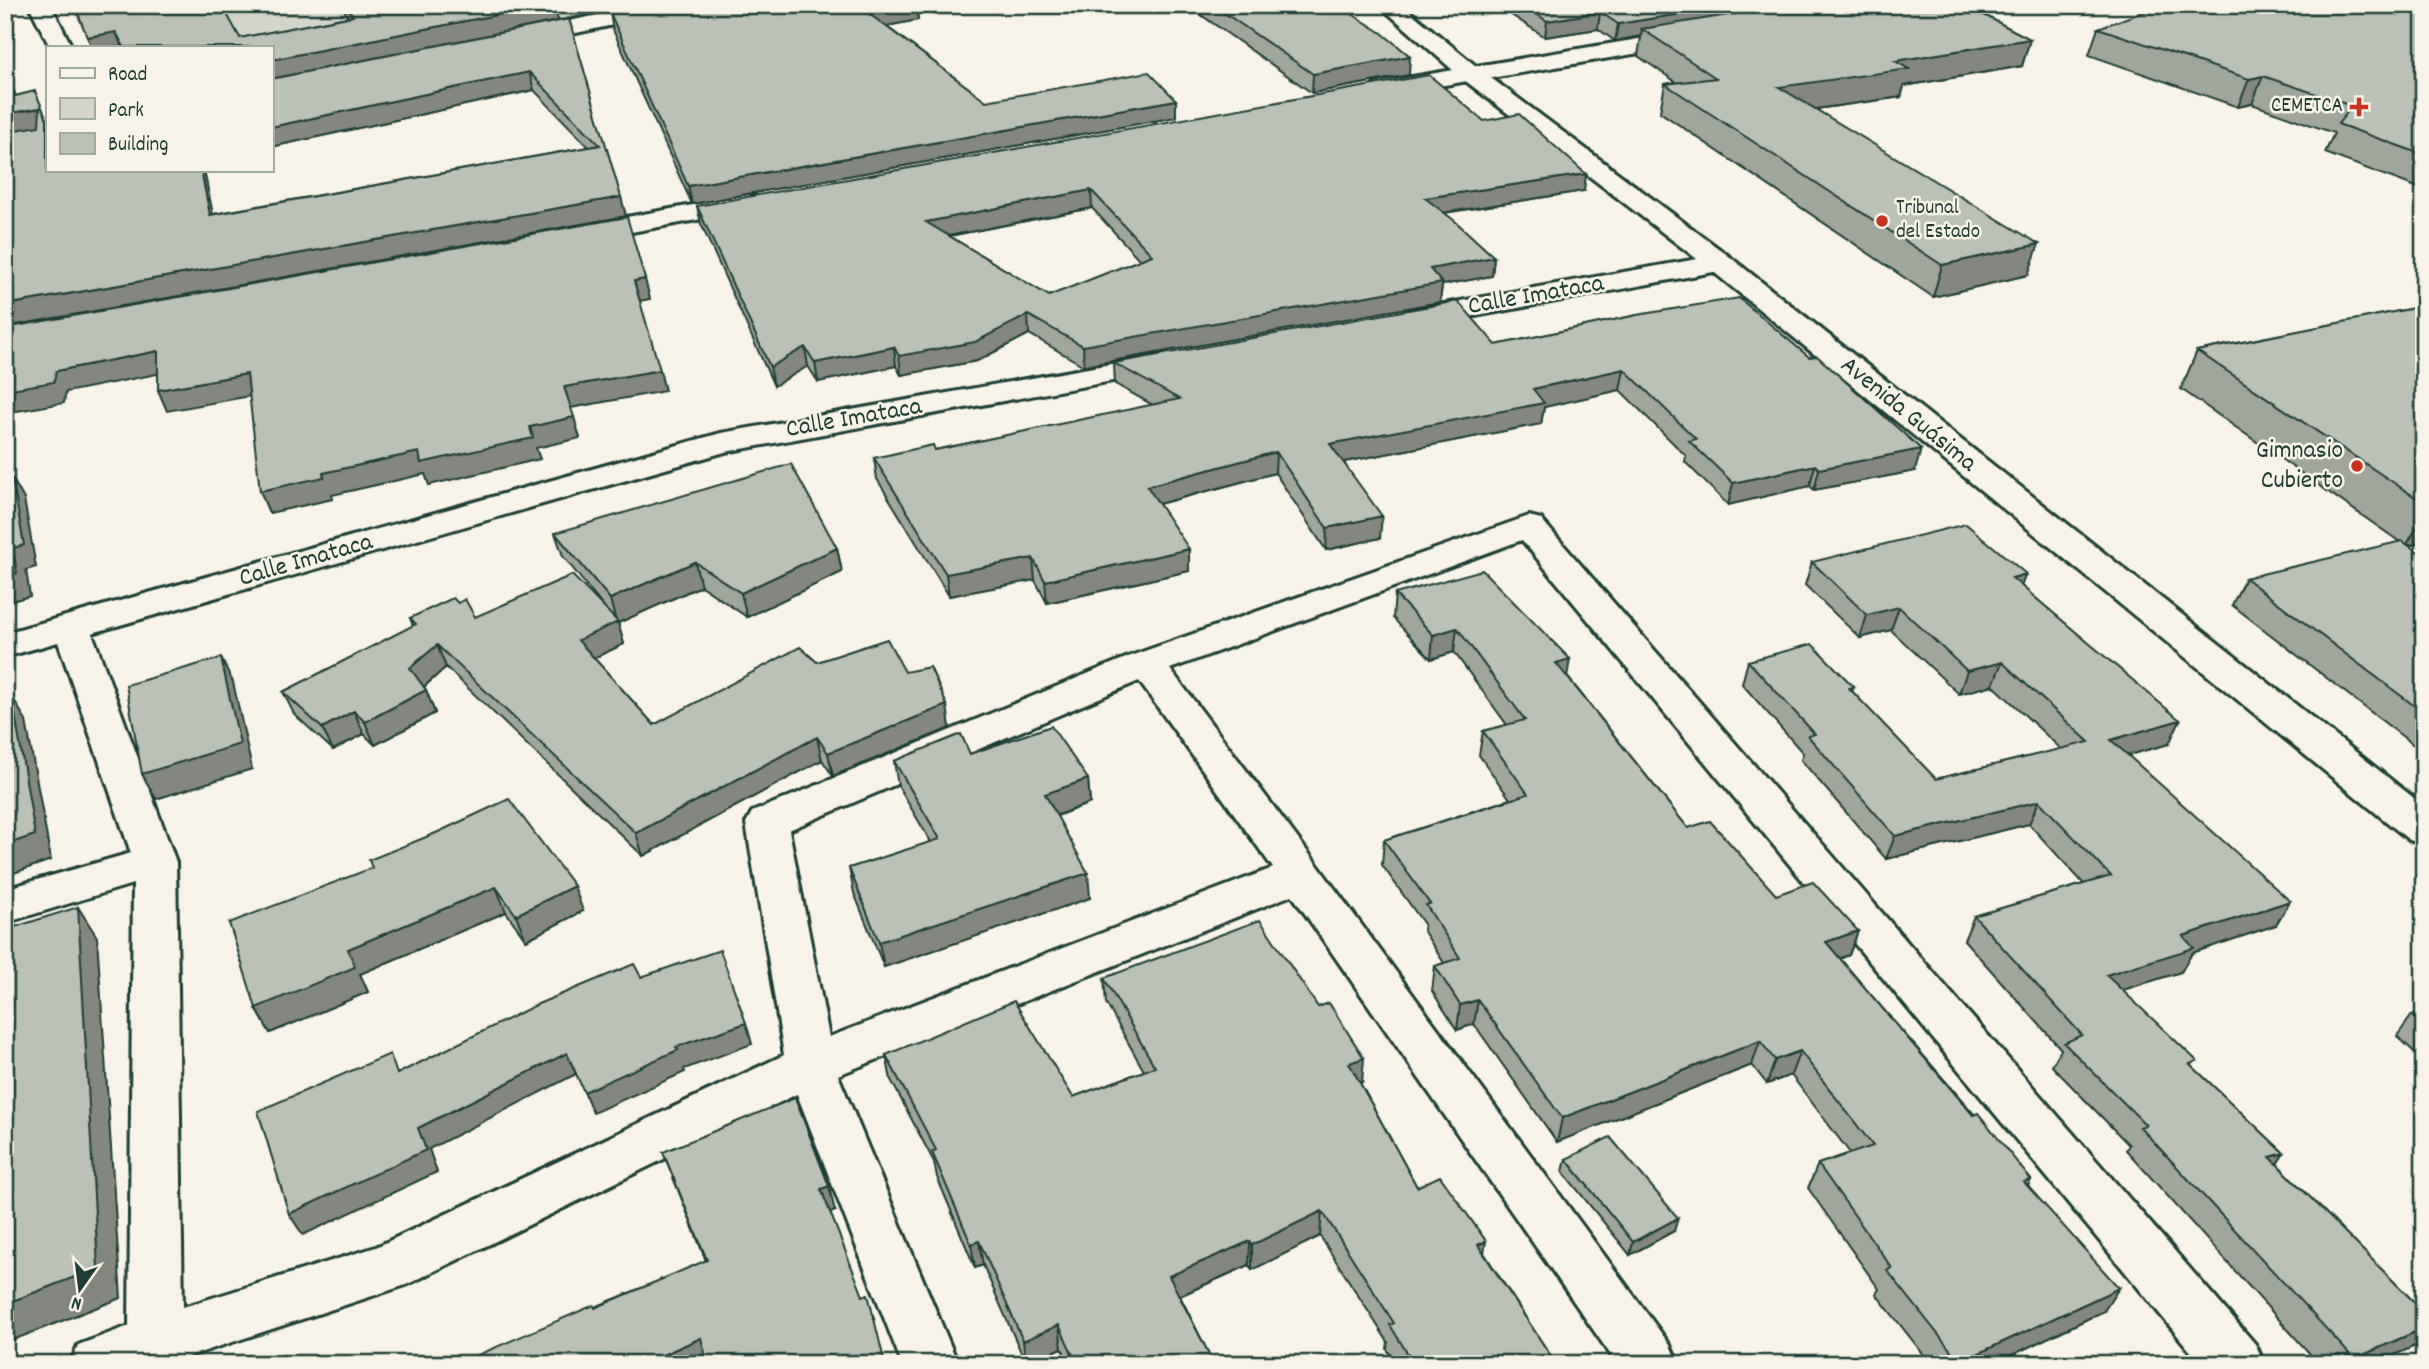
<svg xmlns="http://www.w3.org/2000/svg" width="2429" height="1369" font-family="Dekko,sans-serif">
<rect width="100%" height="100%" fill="#f7f3e8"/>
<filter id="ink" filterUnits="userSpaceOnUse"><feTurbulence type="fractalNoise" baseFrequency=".0143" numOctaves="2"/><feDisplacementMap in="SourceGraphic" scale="14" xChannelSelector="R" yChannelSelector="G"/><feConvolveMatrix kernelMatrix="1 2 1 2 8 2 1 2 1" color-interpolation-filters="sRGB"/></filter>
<g filter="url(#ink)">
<path fill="#d3d5ca" stroke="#79897f" stroke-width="2" d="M72,5h560l-361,73v-31h-177z"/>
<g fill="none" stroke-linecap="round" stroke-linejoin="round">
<defs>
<path id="minor" d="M29,5h22l21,42h-22z
M647,5h42l-2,5 -8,1 -159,34 -8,-2 -3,-5 3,-5 8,-2z
M1471,67l8,2 4,5 -4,5 -96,17 -8,-2 -4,-5 4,-5 8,-2z
M748,195l9,2 4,6 -4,6 -180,33 -10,-2 -4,-6 4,-6 10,-2z
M1720,255l10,2 4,6 -4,6 -315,58 -10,-3 -5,-6 5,-6 10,-3z
M1167,354l11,3 4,6 -4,6 -453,83 -633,181 84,229 7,445 193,-60 408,-192 -38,-232 6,-11 381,-157 396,-139 12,3 715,826 8,19h-63l-679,-824 -352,129 146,194 354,482 8,19h-61l-325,-469 -454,180 120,289h-56l-105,-270 -391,191 -222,73v6h-114l8,-19 51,-19 4,-442 -128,39v-34l126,-36 -73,-211 -53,15v-24l716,-200zM1139,681l134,187 -444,169 -40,-207z"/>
<path id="secondary" d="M1379,5h23l74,61 217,-36 8,2 3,5 -3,5 -8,2 -202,34 239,179 694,549v38l-15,-4 -699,-571 -247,-190z"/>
</defs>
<use href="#minor" stroke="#1f3d34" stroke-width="6"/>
<use href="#secondary" stroke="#1f3d34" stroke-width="6"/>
<use href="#minor" fill="#f7f3e8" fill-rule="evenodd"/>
<use href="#secondary" fill="#f7f3e8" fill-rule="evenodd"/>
</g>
<path fill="#a1a69d" stroke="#1f3d34" stroke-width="2" fill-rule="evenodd" d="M75,5l165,33 107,-21 -4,-12h211l4,16 -287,26h-179z
M650,5h266l2,15 -32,6 100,75 190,16 -484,87 -79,-174 -3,-17z
M1187,5h151l71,70 -97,18z
M1496,5h469l65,34 -8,27 -118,20 -3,11 -85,12 212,166 -95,22 -273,-185 5,-28 11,-2 -38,-26 3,-19 -26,4 -17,-12 -53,8z
M2424,9v181l-99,-37 9,-20 -82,-29 -14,3 -149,-52 9,-27z
M569,19l57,197 -621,111v-256l42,99 166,44 376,-67 -55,-57 -263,57v-68z
M1484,121l100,70 -140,22 50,44 -2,19 -50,9 -2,17 -356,64 -55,-32 -52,27 -76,14 -5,-9 -78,16 -10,-16 -34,20 -73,-162 -4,-18zM1092,208l48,52 -91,36 -100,-60z
M2424,306v236l-15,4 15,10v197l-192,-148 13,-27 155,-36 -219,-153 16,-38z
M1637,315l278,156 -101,19 -4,-4 -82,19 -43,-43 1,-6 -66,-66 -76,17 -3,17 -197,38 36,76 -54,12 -51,-77 -116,31 30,67 -142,32 -12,-23 -86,16 -72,-117 -3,-21 61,-8 218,-45 -38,-21 -1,-21 382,-18z
M555,533l282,15 5,24 -95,45 -46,-31 -83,37 6,21 -30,14 60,67 163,-63 88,10 45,56 -117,48 -11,-16 -179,96 -197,-189 -22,20 2,3 9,23 -60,32 -11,-11 -31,16 -39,-36 -11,-22 130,-66 -3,-8 65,-1 130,-8 -42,-53z
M1812,562l209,24 148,158 -41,11 148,170 -84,28 -11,19 -59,18 71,77 91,86 -7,11 147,148v23l-9,11 -41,18h-55l-193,-214 3,-5 -77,-79 9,-17 -97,-109 10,-24 110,-32 -55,-60 -143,35 -85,-99 2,-7 -61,-69 6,-23 106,26 -2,5 84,87 125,-30 -68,-64 -34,9 -68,-64 -31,8 -55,-53z
M1395,594l172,82 121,152 88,67 82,36 -9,24 -9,4 191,221 -3,6 76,125 -111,53h-62l-55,-70 3,-5 -71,-101 10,-24 32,-11 -59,-78 -24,9 -15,-19 -195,77 -83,-118 -17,6 -25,-39 3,-25 9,-3 -21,-33 1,-6 -42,-59 2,-25 126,-41 -31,-44 4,-24 24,-6 -53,-73 -23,7 -38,-41z
M894,761l194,18 2,24 -33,13 33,82 -206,69 -30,-74 -5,-25 82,-26 -33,-56z
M436,833l147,78 -57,29 -20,-28 -146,62 8,18 -98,41 -14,-25 116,-140z
M1104,978l258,104 -2,1 57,104 67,66 72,111h-160l-9,-15 1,-7 -68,-106 -68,34 -3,-5 -69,31 34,68h-145l-7,-16 -36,16 -43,-99 -8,3 -38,-91 -3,-15 -43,-82 -5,-25 187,42 71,-26 -38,-68z
M2424,1011v50l-27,-25 15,-21z
M663,1152l172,59 -5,2 -122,149 -3,2h-248l249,-103z
M1566,1159l108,72 -44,24 -67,-83z"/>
<path fill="#83877f" stroke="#1f3d34" stroke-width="2" d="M546,5h8l4,16 -287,58v-19z
M907,5h9l2,15 -47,9 -3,-16z
M1736,5h97l-191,24 -1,7 -26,5 3,-17z
M1600,12l-2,17 -53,8 2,-16z
M116,32l6,15h-30l-5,-10z
M2030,39l-8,27 -118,20 -3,11 -128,18 6,-28 116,-26z
M1410,56l-1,19 -97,18 1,-19z
M5,71l17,40 18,-3 7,18 -42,7z
M529,72l5,18 -263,57v-20z
M2263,76l-11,28 -14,3 11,-28z
M1176,100v17l-484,87 -4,-18z
M201,170h3l13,64 -7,-19z
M1586,174l-2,17 -161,25 2,-18z
M1091,190l1,18 -164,32 -2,-18z
M621,197l5,19 -621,111v-22z
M2039,244l-11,31 -95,22 9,-32z
M1494,257l-2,19 -50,9 -2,17 -356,64 -1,-20 347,-77z
M645,279l5,20 -11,2 -5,-20z
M1028,315l1,19 -52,27 -76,14 -2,-19z
M805,347l3,19 -34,20 -4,-19z
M894,347l2,19 -78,16 -3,-19z
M158,351l9,21 -101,20 -2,11 -59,10v-23l51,-19z
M1624,369l-4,21 -76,17 -3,17 -212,41 1,-21 203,-55z
M660,370l5,21 -95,17 -6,-21z
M247,374l9,21 -89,16 -9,-21z
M574,417l6,21 -44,10 4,11 -111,26 -4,-11 -93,21 1,4 -64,14 -9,-22 63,-18z
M1921,449l-6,22 -101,19 5,-21z
M1276,452l-1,21 -128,34v-21z
M1815,465l-5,21 -82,19 5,-22z
M12,478l12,21 12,68 -10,3 4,26 -25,7v-26l8,-29z
M2424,515v27l-18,4z
M1382,516l-2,22 -54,12 1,-22z
M837,548l5,24 -95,45 -6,-24z
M1189,549v22l-142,32 -2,-22z
M1033,558l2,22 -86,16 -3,-22z
M695,562l6,24 -83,37 6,21 -39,18 -7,-22 38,-18 -6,-23z
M2026,574l-9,23 -5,-19z
M1899,607l-8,23 -31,8 7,-23z
M1457,628l-3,24 -23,7 2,-24z
M437,645l9,22 -27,24 -9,-23z
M221,658l12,24 19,87 -96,30 -14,-25z
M1570,659l-4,24 -10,-20z
M2002,662l-9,23 -34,9 8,-23z
M426,690l9,23 -60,32 -10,-23z
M12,696l14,25 25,139 -46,16v-31z
M947,705l3,23 -117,48 -5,-23z
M354,711l10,23 -31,16 -11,-22z
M2180,720l-11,24 -69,19 11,-23z
M817,737l5,23 -179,96 -7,-23z
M1088,779l2,24 -43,16 -2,-25z
M2039,801l-10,23 -143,35 9,-23z
M1088,873l2,25 -206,69 -5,-25z
M574,886l9,25 -57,29 -10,-25z
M496,887l10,25 -146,62 8,18 -98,41 -14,-25 92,-59z
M2290,901l-14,24 -84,28 -11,19 -87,27 12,-24 77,-39z
M78,907l19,30 24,361 -116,45v-39z
M1858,931l-9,24 -32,12 9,-25z
M1478,1000l-4,24 -17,6 3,-25z
M746,1023l6,21 -68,25 1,3 -92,41 -9,-21 92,-45z
M1760,1041l-8,24 -195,77 5,-24z
M1800,1051l-9,24 -24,9 8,-24z
M567,1053l9,21 -147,75 8,23 -134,63 -14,-21 129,-86z
M1364,1058l-2,24 -15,6 2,-25z
M2284,1153l-16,24 2,-20z
M829,1186l6,25 -8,3 -6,-25z
M1322,1211l-2,25 -68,34v-25z
M1678,1218l-4,13 -44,24 3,-13z
M979,1241l4,24 -8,3 -4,-24z
M1250,1241l-1,24 -79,35 -1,-24z
M1486,1241l-4,24 -4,-20z
M2119,1288l-15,23 -111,53h-33v-2z
M1059,1325l3,23 -36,16 -3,-23z
M2424,1328v7l-9,11 -41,18h-24l4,-5z
M701,1338l9,24 -5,2h-63z"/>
<path fill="#bbc1b6" stroke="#1f3d34" stroke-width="2" fill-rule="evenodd" d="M75,5h147l18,33 113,-22 -7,-11h200l-275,55v-13h-147l-8,-15 -29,5z
M650,5h257l-39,8 118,88 163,-29 27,28 -488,86 -78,-173z
M1213,5h125l44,28 28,23 -97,18z
M1523,5h213l-118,19 -18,-12 -53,9z
M1790,5h175l65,34 -135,22 14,8 -130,18 260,157 -97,21 -277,-181 51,-6 -74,-49z
M2163,5h249l12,4v146l-86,-31 14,-18 -89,-30 -14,3 -151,-51z
M569,19l52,178 -616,108v-173l34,-6 1,-18 -35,6v-41l10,23 20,-5 12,28v51h154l9,45 390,-70 -71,-73 -258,55v-48z
M1429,75l55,46 35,-7 67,60 -161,24 30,23 39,36 -64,12 12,14 -359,63 -55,-31 -53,27 -76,14 -5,-9 -79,16 -10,-16 -35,20 -73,-161zM1091,190l61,65 -103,41 -123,-74z
M627,217l18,62 -11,2 26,89 -96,17 10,30 -44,10 3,11 -112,25 -2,-11 -96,21 1,4 -64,14 -13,-117 -89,16v-39l-102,20 -2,11 -49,8v-62z
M1739,298l70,59 8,-1 104,93 -102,20 -4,-4 -82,18 -44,-42 7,-2 -72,-70 -91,20 11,14 -214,41 52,72 -55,12 -51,-76 -129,34 42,63 -144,32 -12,-23 -87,16 -72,-116 59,-13 2,5 244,-51 -65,-36 344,-62 38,44 141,-30z
M2424,306v197l-227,-152z
M791,464l46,84 -96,45 -46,-31 -85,37 -55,-66z
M12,478l12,67 -11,3 4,25 -12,4v-98z
M1966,524l60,50 -14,4 168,142 -69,20 179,161 -107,35 11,12 -88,27 91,86 -7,3 94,89 -14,4 154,155v16l-70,31 -214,-232 6,-2 -82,-82 18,-8 -108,-119 137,-40 -72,-75 -144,35 -87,-100 7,-2 -67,-73 64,-17 42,43 -5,1 87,91 153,-37 -87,-80 -35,9 -68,-64 -32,8 -55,-53z
M2402,541l22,15v157l-179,-135z
M1482,570l88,89 -14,4 132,165 22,-7 66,74 37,-13 45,49 -32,11 147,173 5,-2 53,67 -7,2 95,106 -159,74 -73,-92 5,-2 -74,-104 55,-18 -73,-95 -25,9 -15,-19 -198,77 -84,-118 -18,5 -25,-39 25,-8 -34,-53 4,-1 -46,-64 144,-46 -45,-63 42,-11 -68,-92 -24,7 -38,-41z
M572,575l46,47 -40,18 76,85 146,-78 17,15 70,-23 18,33 25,-5 17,38 -119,48 -11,-16 -181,96 -199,-188 -27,23 16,22 -61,32 -11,-11 -32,17 -39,-36 133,-68 -6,-6 43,-20 5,5 7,-4 10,18z
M221,658l19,86 -98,30 -16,-89z
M12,696l23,139 -30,10v-147z
M1051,726l37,53 -43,15 43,79 -209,69 -30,-74 91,-29 -46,-78 67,-27 9,20z
M509,799l65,87 -58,29 -20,-28 -148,62 7,18 -99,41 -27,-85 143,-55 -3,-8 67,-27z
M78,907l20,361 -93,36v-374z
M1260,920l58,87 11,-4 35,55 -15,5 68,124 23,-11 46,65 -8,4 78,119h-142l-24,-39 4,-2 -72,-112 -70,34 -2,-4 -81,35 45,88h-137l-18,-39 -36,16 -44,-100 -8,3 -39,-92 4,-2 -50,-95 128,-54 59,96 82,-30 -51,-89z
M720,950l26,73 -70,24 2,3 -94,42 -17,-39 -149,75 8,22 -137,64 -31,-103 132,-57 7,20 141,-70 96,-40 7,13z
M2424,1011v15l-12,-11z
M795,1098l34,88 -8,3 42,107 5,-2 17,70h-177l-7,-26 -59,26h-185l137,-59 1,3 112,-48 -44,-108z
M1610,1137l68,81 -45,24 -67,-83z"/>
</g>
<g fill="#c8321e" stroke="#f7f3e8" stroke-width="2.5">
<path d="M2355.5 96.5h7v7h7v7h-7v7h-7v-7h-7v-7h7z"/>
<circle cx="1882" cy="221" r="7"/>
<circle cx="2357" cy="466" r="7"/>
</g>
<g text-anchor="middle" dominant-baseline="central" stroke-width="5" stroke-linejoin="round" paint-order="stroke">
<g font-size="21" fill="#1f3d34" stroke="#f7f3e8" text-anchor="end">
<text x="2343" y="107">CEMETCA</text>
<text x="1896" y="209" text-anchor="start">Tribunal<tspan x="1896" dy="24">del Estado</tspan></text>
</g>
<g font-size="26" fill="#1f3d34" stroke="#f7f3e8">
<text transform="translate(1536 296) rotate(-10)">Calle Imataca</text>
<text transform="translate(1908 415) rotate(39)">Avenida Guásima</text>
<text transform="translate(854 419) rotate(-10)">Calle Imataca</text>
<text transform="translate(306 561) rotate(-16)">Calle Imataca</text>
</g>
<g font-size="26" fill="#1f3d34" stroke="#f7f3e8" text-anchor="end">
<text x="2343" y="451">Gimnasio<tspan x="2343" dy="30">Cubierto</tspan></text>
</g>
</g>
<rect width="2429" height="1369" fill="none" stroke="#f7f3e8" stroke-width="28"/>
<rect x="14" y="14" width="2401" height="1341" fill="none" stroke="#1f3d34" stroke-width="2.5" filter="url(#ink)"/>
<rect x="46" y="46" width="228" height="126" fill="#f7f3e8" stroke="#a1aaa0" stroke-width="2"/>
<rect x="60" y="68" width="35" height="10" fill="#f7f3e8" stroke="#a1aaa0" stroke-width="2"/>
<text x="108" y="80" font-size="21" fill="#1f3d34">Road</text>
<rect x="60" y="98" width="35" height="21" fill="#d3d5ca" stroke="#a1aaa0" stroke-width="2"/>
<text x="108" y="116" font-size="21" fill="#1f3d34">Park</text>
<rect x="60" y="133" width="35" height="21" fill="#bbc1b6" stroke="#a1aaa0" stroke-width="2"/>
<text x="108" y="150" font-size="21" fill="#1f3d34">Building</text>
<g transform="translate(80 1289) rotate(194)" stroke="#f7f3e8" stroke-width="5" paint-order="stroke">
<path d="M0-5L12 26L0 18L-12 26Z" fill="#1f3d34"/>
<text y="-10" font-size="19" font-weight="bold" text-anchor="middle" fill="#1f3d34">N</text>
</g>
</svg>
